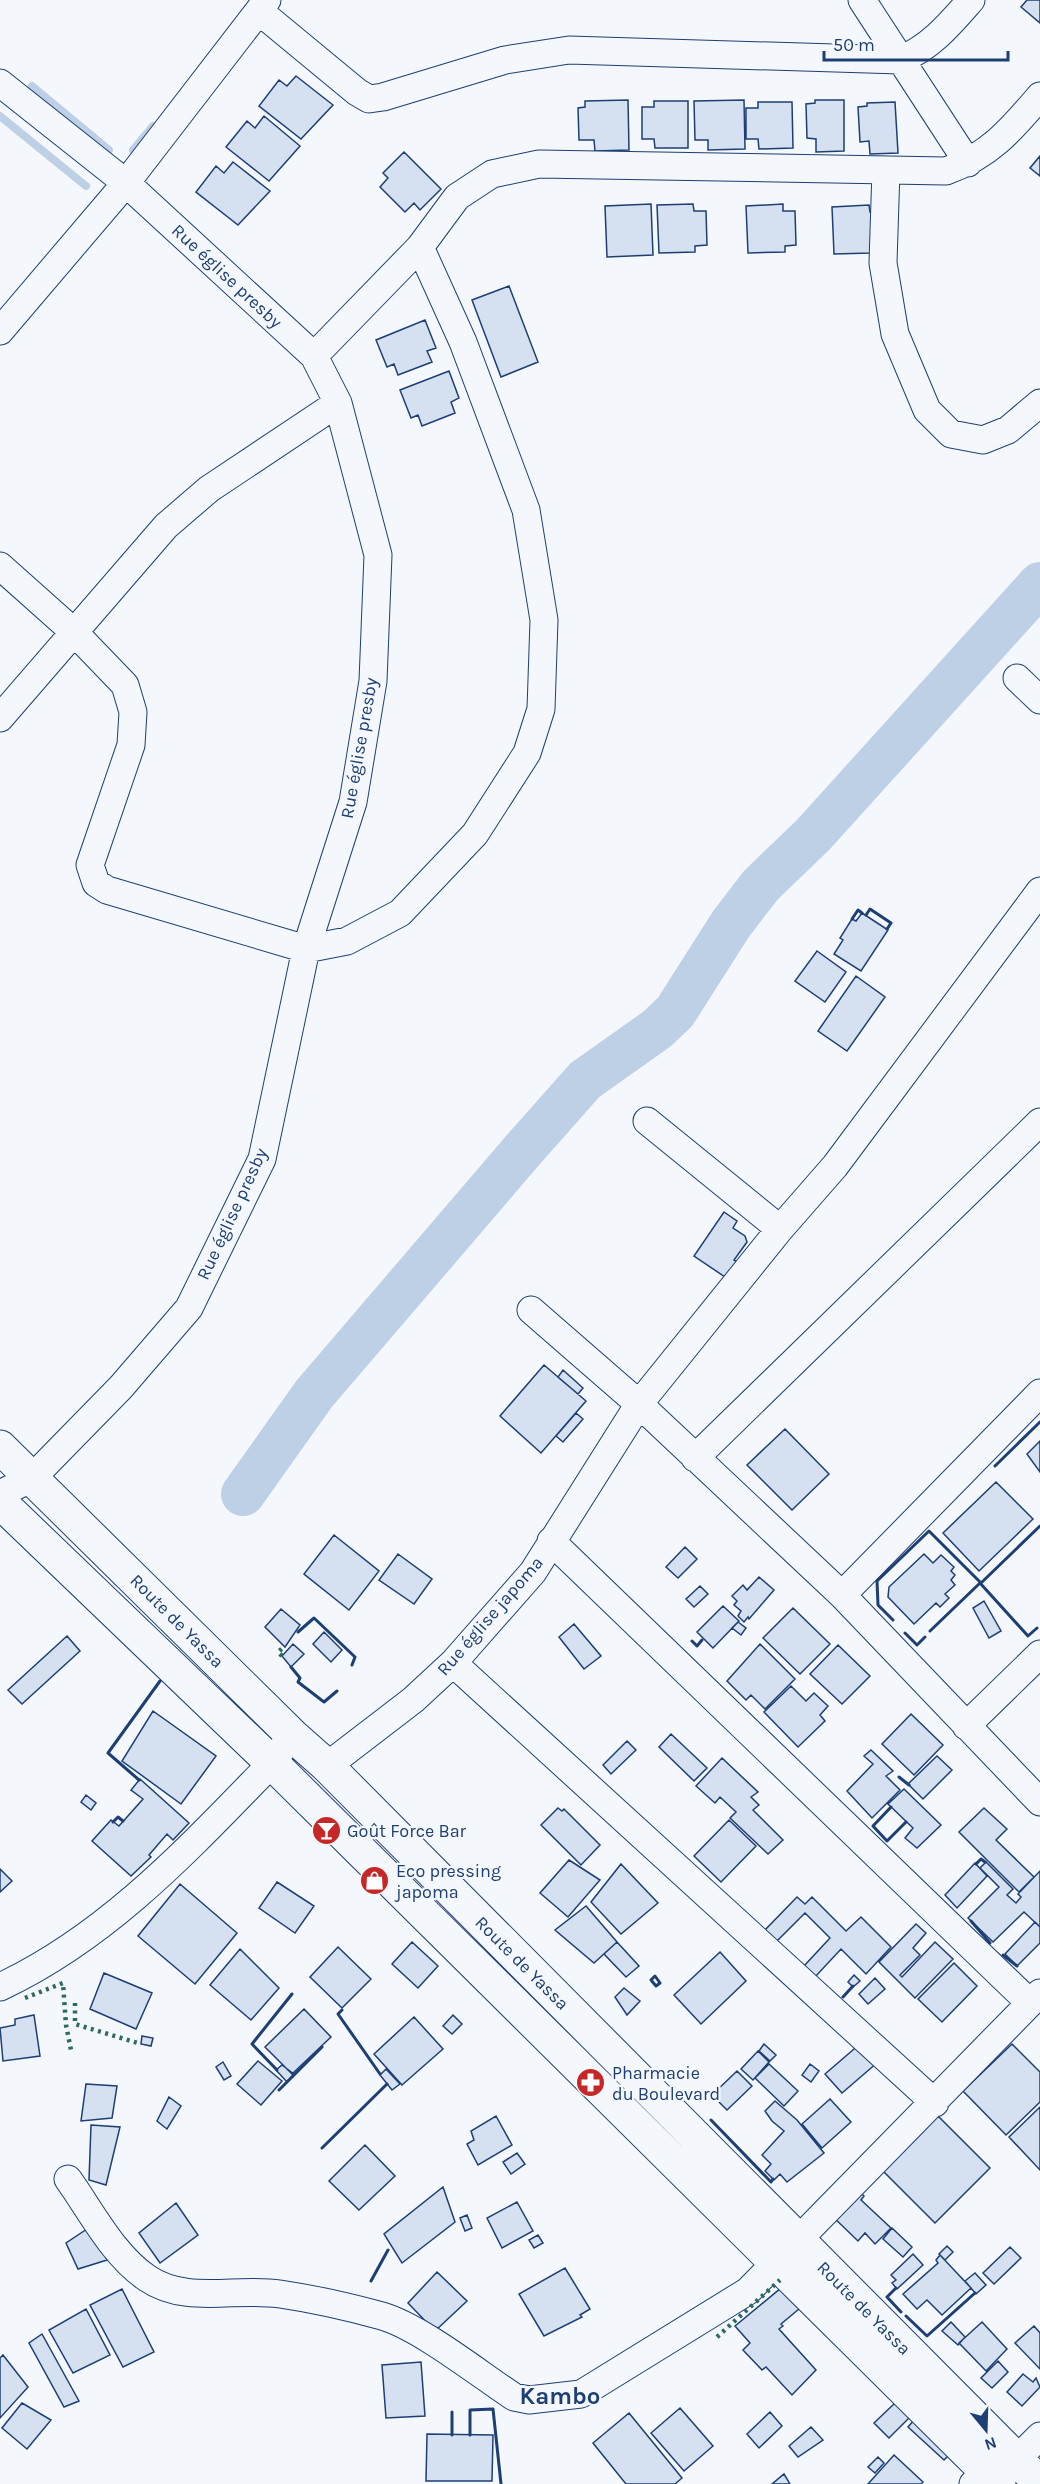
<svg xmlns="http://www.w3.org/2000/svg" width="1040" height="2484" font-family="Karla,sans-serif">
<rect width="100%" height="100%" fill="#f4f7fb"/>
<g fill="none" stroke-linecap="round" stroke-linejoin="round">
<path stroke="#bed0e5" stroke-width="8" d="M32,86l77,64
M0,116l86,70
M133,150l20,-24"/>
<path stroke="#bed0e5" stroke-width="44" d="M243,1494l71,-100 209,-244 62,-70 72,-51 18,-17 56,-88 30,-39 52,-50 227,-251"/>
</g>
<path fill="#d5e0f0" stroke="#1d3f73" stroke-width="1.5" d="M1027,0h13v23l-19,-16z
M296,76l37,29 -32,34 -42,-33 20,-26 8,6z
M628,100l1,50 -34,1 -1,-11h-15l-1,-32 7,-1v-6z
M744,100l1,49 -37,1v-10h-13l-1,-39z
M815,100h29v51l-28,1v-13l-9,-1 -1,-34 9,-1z
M654,101h34v47h-33l-1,-9h-12v-32h12z
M758,102h34l1,46 -34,1 -1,-10h-12v-31h12z
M895,102l3,51 -28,1 -1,-13 -9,1 -2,-35 9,-1v-3z
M264,116l36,30 -31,35 -43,-34 21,-26 8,7z
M404,152l37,37 -21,21 -6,-7 -9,9 -25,-25 8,-9 -5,-5z
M1040,156v20l-10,-8z
M233,162l37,29 -32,34 -42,-33 20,-26 8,7z
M651,204l2,51 -46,2 -2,-51z
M693,204l1,7h12l1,34 -12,1v6l-36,1 -2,-48z
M783,204v7h12l1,34 -11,1v6l-37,1 -2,-47z
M869,205l1,7h11l-10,41 -37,1 -2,-47z
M509,286l29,76 -37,15 -29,-77z
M425,320l11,28 -9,3 5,11 -34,13 -4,-11 -7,3 -11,-27z
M449,371l10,27 -8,4 4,11 -33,13 -4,-11 -7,3 -11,-28z
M862,913l26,17 -27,41 -27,-17 9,-14 -3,-2 12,-19 4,2z
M817,951l29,21 -21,30 -30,-21z
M856,976l29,21 -38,54 -29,-20z
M724,1212l13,9 -4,7 12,8 2,6 -13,18 5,3 -11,16 -34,-23z
M544,1365l42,36 -45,52 -41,-37z
M563,1370l20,18 -5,6 -20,-17z
M576,1413l7,6 -20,23 -7,-6z
M785,1429l44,45 -37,36 -45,-45z
M1040,1441v31l-13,-18z
M996,1482l37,37 -54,52 -36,-38z
M334,1535l45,36 -30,39 -45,-36z
M685,1547l12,12 -19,19 -12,-11z
M398,1554l34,25 -18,25 -35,-24z
M924,1554l9,9 8,-8 13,12 -3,4 4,4 -4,5 4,5 -10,9 4,4 -9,9 -4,-4 -22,21 -26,-27 1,-10z
M759,1577l15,13 -25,29 -1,-2 -4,5 -6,-6 3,-5 -7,-6 3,-4 -5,-5 11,-11 4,5z
M700,1586l8,8 -14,13 -8,-8z
M984,1601l17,30 -12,7 -16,-30z
M723,1606l16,15 -26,27 -16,-16z
M793,1608l37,36 -30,30 -37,-36z
M281,1609l19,16 -15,22 -20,-20z
M738,1622l8,6 -5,7 -9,-7z
M574,1624l27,32 -17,13 -25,-32z
M324,1632l18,18 -11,12 -18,-18z
M67,1636l13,15 -58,53 -14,-14z
M293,1644l11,10 -13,13 -9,-11z
M760,1644l35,35 -30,30 -14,-14 -5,5 -19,-19z
M838,1645l32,31 -28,28 -32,-30z
M791,1686l15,15 8,-8 14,13 -8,9 5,6 -27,26 -34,-35z
M153,1711l63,45 -35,48 -59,-43z
M911,1714l32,31 -29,30 -32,-31z
M671,1734l36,34 -13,13 -35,-34z
M627,1741l9,9 -25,24 -8,-9z
M871,1750l22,21 -7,5 14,14 -28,28 -25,-27 26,-27 -9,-8z
M937,1756l15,14 -29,29 -15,-15z
M722,1758l36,34 -7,5 8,8 -6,5 30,30 -15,14 -38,-36 6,-6 -16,-15 -5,6 -19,-17z
M140,1779l49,44 -16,17 -6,-6 -18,21 2,2 -20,19 -39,-35 19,-21 8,6 24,-27 -12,-9z
M904,1789l37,36 -24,23 -12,-10 8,-10 -25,-24z
M86,1795l10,8 -5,7 -10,-8z
M558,1808l4,3 2,-2 36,36 -19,20 -40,-40z
M984,1808l23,21 -11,11 38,37 -15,15 -60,-60z
M729,1820l27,26 -35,36 -27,-26z
M569,1860l31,20 -32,37 -28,-24z
M986,1862l27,27 -6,6 9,8 5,-6 -3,-3 22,-23v56l-16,-15 -31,30 -25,-24 31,-31 -19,-19z
M975,1863l12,13 -30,32 -12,-13z
M621,1864l37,39 -37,31 -30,-32z
M0,1869l12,12 -12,11z
M277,1882l37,24 -19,27 -36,-25z
M180,1884l57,49 -42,51 -57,-48z
M797,1897l8,7 7,-7 34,34 15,-14 30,30 -25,27 -25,-25 -26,28 -11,-11 26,-28 -25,-25 -28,28 -12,-11z
M586,1906l31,36 -23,21 -39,-33z
M1035,1922l5,5v16l-23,23 -12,-12z
M916,1924l10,9 -13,15 7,7 -20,20 2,2 33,-35 18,17 -38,39 -36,-36z
M412,1942l26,24 -20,22 -26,-24z
M617,1942l22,24 -13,11 -22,-23z
M338,1947l33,32 -29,29 -32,-31z
M240,1949l39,39 -28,32 -41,-35z
M720,1952l26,29 -45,43 -27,-29z
M954,1963l23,23 -35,36 -24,-23z
M104,1973l48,20 -16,36 -46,-20z
M854,1975l6,6 -7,6 -5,-5z
M875,1978l10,11 -17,15 -9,-10z
M624,1988l16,13 -13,14 -12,-18z
M304,2009l27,28 -39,37 -27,-27z
M34,2015l6,41 -37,5 -3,-33 15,-3v-6z
M453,2015l9,9 -10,10 -9,-8z
M414,2017l29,32 -41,36 -28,-31z
M142,2036l11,2 -2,8 -10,-2z
M861,2043l17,19 -36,31 -17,-19z
M764,2044l12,11 -6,6 -11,-10z
M1012,2044l28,28v30l-34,33 -43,-44z
M758,2051l11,11 -16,18 -12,-11z
M258,2061l24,20 -21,24 -24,-21z
M223,2062l8,14 -7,4 -8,-13z
M769,2064l29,27 -14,15 -29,-28z
M810,2064l9,7 -8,11 -9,-7z
M282,2065l12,9 -7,8 -11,-12z
M386,2069l14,15 -8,6 -12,-15z
M737,2071l15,15 -25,24 -15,-15z
M86,2084l31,2 -5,32 -31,3z
M169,2097l12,9 -14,23 -10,-8z
M830,2099l21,23 -29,26 -20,-24z
M775,2101l22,19 27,33 -37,29 -7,-8 -6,6 -9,-9 6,-7 -9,-9 22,-24 -12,-10 -7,-10z
M1040,2107v63l-31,-33z
M496,2116l16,29 -34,20 -11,-21 7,-4 -3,-9z
M938,2116l52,52 -55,55 -52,-52z
M91,2125l29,2 -14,58 -17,-5z
M365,2145l30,31 -36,34 -30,-29z
M517,2153l8,11 -14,10 -8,-12z
M854,2186l10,10 -3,4 30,28 -16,16 -10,-11 -7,8 -29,-28z
M443,2187l12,35 -53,41 -18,-29z
M517,2202l16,29 -31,17 -15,-30z
M176,2203l22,32 -38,28 -21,-30z
M467,2215l5,13 -7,3 -5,-13z
M90,2227l17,33 -29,9 -12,-26z
M892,2228l20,19 -9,10 -20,-18z
M538,2235l5,8 -9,5 -5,-8z
M947,2246l6,6 -8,8 -6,-6z
M1010,2247l11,11 -27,26 -11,-11z
M913,2254l10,11 -26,24 -5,-6 4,-3 -5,-5z
M940,2255l31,33 -29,27 -15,-15 -10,9 -14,-15 35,-31 -2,-3z
M565,2268l25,41 -10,6 2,2 -38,19 -25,-42z
M437,2272l30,29 -32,30 -27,-28z
M975,2273l11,12 -10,9 -11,-13z
M787,2283l18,21 -24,20 2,2 -4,3 37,41 -24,25 -26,-28 -4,3 -19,-20 7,-7 -15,-17z
M122,2289l32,63 -31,15 -33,-62z
M86,2309l24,46 -37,18 -24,-43z
M951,2322l14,15 -7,8 -16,-14z
M982,2322l25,27 -21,22 -27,-28z
M1034,2326l6,7v36l-25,-26z
M42,2334l37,67 -15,6 -35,-64z
M3,2355l25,32 -28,31v-60z
M998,2361l10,11 -16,16 -11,-10z
M421,2362l4,54 -39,2 -4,-53z
M1023,2374l10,8 3,-4 4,9 -18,19 -15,-14z
M896,2402l13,16 -20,20 -15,-15z
M22,2403l29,17 -24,29 -25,-21z
M680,2408l33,38 -29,25 -33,-38z
M922,2411l37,34 -15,15 -36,-33z
M770,2412l12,14 -23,22 -12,-14z
M629,2413l53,65 -7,6h-49l-33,-41z
M811,2427l12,13 -25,17 -9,-11z
M427,2434l66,1 -1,46h-66z
M894,2455l29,27 -2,2h-53z
M878,2457l6,6 -9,10 -7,-6z
M784,2474l6,10h-18z"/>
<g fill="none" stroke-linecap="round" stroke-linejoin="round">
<defs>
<path id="minor" d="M862,0l106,163
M259,11l98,81 12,7 14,-2 122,-37 64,-10 331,10c31,-13 50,-36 71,-60
M0,83l126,100 188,173 24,47 40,152 -5,126 -20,121 -47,147 -44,210 -73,149 -68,79 -89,91 -32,16
M886,170l-3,93 12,71 32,76 24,24 32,6 25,-10 32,-27
M0,331l126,-148 141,-183
M314,356l106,-109 37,-50 35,-23 47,-10 407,7c43,-15 65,-41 94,-75
M0,566l74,66 51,53 8,27 -2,33 -41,120 6,18 11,7 199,59 41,-8 53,-28 75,-79 52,-81 14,-44 3,-89 -18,-110 -63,-168 -43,-95
M1017,678l23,22
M0,718l166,-192 43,-37 129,-86
M647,1121l133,108
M531,1310l108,94 203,191 198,207
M695,1458l345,-336
M551,1541l479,462
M842,1595l198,-202
M453,1663l482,440
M966,1726l74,-72
M327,1766l86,-66 40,-37 80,-91 106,-168 141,-175 55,-63 205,-275
M0,1987c109,-51 190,-140 272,-224l12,-17
M68,2179c23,32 45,76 79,99 39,27 89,9 133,16 34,5 69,13 102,22 38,11 97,58 132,81l15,3 52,-6 167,-103 292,-298
M973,2484l43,-24 24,-24"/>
<path id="major" d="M0,1447l292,288 35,31 713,717
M0,1502l272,261 727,721"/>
</defs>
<use href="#minor" stroke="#1d3f73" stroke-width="29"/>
<use href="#major" stroke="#1d3f73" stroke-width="35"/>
<use href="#minor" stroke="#f4f7fb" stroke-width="27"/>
<use href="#major" stroke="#f4f7fb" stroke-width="33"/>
<path stroke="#2c6c60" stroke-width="4.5" stroke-dasharray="3 4.5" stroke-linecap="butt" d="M282,1656l-4,-4 7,-6
M25,1998l38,-15 3,42 5,25
M75,2003v21l66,20
M717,2337l63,-57"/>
<path stroke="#1d3f73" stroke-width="3" d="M866,915l4,-6 21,14 -4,6
M852,919l6,-9 4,3
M995,1466l45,-44
M893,1620l-15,-15 -1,-24 52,-50 52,52 59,-57
M930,1631l50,-48 48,53 9,-8
M298,1632l16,-14 41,39 -3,8
M905,1633l12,12 8,-8
M692,1641l5,5 5,-6
M291,1667l9,11 -2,4 26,20 13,-11
M899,1777l10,8
M139,1780l-31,-27 52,-72
M891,1807l-18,19 14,15 19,-19
M113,1822l5,-5 5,4
M976,1864l5,-5 4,3
M971,1921l19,22
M1003,1955l14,11
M655,1976l5,7 -4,3 -5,-6z
M843,1997l10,-11
M342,2010l-4,4 42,60
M277,2070l-25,-26 40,-50
M279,2090l43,-43
M711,2120l60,62 2,-3
M322,2148l65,-64
M371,2281l17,-31
M896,2288l-9,9 14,15
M906,2316l21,20 48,-43
M452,2412v23
M470,2435v-25l23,-1 8,75"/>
</g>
<defs>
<symbol id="bar-disc" viewBox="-11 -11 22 22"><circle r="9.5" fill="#c62828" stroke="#f4f7fb"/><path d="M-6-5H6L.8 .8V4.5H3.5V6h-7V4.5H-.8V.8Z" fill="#fff"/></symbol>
<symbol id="shop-disc" viewBox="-11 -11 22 22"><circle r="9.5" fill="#c62828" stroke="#f4f7fb"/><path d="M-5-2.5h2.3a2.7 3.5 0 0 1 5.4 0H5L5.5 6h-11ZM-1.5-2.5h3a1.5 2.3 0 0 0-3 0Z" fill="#fff"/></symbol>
<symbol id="pharmacy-disc" viewBox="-11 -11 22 22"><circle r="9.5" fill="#c62828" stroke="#f4f7fb"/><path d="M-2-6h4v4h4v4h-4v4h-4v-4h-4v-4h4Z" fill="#fff"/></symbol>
</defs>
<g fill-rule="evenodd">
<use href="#bar-disc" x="310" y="1814" width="33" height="33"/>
<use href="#shop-disc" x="358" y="1864" width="33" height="33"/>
<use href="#pharmacy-disc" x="574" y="2066" width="33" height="33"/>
</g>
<g text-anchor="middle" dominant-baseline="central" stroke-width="4.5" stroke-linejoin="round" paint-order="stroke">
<g font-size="18" fill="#1d3f73" stroke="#f4f7fb">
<text transform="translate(227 276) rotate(43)">Rue église presby</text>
<text transform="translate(359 748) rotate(-80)">Rue église presby</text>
<text transform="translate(232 1214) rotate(-65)">Rue église presby</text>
<text transform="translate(490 1616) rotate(-49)">Rue église japoma</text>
<text transform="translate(177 1621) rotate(45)">Route de Yassa</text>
<text transform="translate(522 1963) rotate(45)">Route de Yassa</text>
<text transform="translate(864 2308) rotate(45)">Route de Yassa</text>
</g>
<g font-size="18" fill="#1d3f73" stroke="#f4f7fb" text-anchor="start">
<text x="347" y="1831">Goût Force Bar</text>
<text x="396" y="1871">Eco pressing<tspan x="396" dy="21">japoma</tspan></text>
<text x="612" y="2073">Pharmacie<tspan x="612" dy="21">du Boulevard</tspan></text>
</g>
<g font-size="24" font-weight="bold" fill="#1d3f73" stroke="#f4f7fb">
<text x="560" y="2396">Kambo</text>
</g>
</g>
<g transform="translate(986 2430) rotate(161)" stroke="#f4f7fb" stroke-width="4.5" paint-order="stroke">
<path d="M0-4.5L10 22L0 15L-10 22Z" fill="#1d3f73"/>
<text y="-9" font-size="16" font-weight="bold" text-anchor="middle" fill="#1d3f73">N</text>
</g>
<path d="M824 51v9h184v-9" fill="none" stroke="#1d3f73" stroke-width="3"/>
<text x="833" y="51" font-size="18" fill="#1d3f73" stroke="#f4f7fb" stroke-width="4.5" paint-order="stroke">50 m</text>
</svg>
